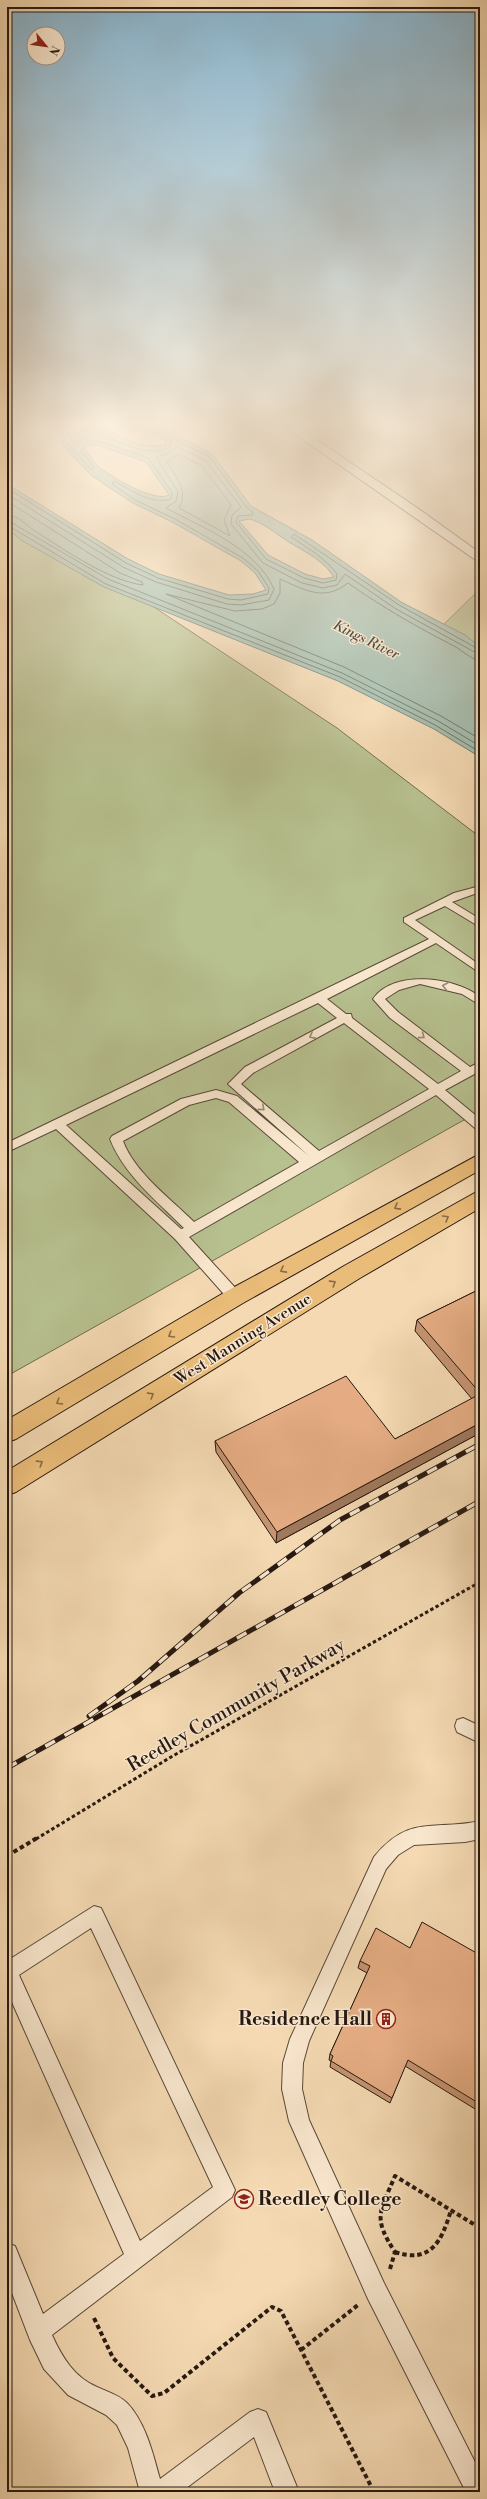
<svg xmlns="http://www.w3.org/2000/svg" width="487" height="2499" font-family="'Libre Bodoni',serif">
<rect width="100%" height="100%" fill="#f4d9b2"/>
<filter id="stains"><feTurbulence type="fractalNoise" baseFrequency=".005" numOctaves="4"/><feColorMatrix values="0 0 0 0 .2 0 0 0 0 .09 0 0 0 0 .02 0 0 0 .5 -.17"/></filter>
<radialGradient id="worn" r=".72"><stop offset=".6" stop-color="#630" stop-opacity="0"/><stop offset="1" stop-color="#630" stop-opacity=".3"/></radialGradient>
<path fill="#b7c08f" stroke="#6f6c50" d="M7,510l330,218 143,109v274l-473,265z
M480,589v64l-42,-23z"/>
<path fill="#9cbaac" stroke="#6d7a6e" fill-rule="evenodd" d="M50,420c10,0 24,-3 34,0 30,7 44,31 82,25 -1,-14 -38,-22 -50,-25l35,2 61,32 39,52 61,34 89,62 64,33 15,12v110l-46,-28 -96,-48 -234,-94 -83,-47 -14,-12v-44l121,75 31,15 70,21 24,-1 13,-4 -11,-17 -14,-12 -67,-38 -41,-20 -41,-27 -28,-29zM88,445h9l49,17 23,33c-14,8 -58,-18 -70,-28 -5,-5 -9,-11 -14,-17zM250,519c12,4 20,10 30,17 19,14 40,20 54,41l-11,2 -18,-5 -37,-19 -29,-34z"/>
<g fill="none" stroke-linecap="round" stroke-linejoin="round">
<path stroke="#626a5e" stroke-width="1" d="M61,420l14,25 15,-11 -9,-6 -3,-8
M83,420l3,6c24,11 58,34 84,21l2,-9 38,19 37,51 6,4 -1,3 -14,1 -2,6 30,37 38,19 19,5 13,-3 1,-6c-12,-16 -28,-25 -44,-36l-2,-1 3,-3 105,71 81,45
M179,454l23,12 29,39 -7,15 6,16 -51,-28c10,-18 -3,-30 -12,-46z
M7,488l119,75 32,15 70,21 13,1 27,-6 1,-6 -11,-17 -15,-13 -68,-39 -40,-19 -23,-16 2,-3c18,9 36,24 57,18l1,-7 -24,-34 -50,-17h-11l-6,10 13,16 -3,2 -23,-24 -13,-25
M7,494l116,73 33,15 71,22 14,1 28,-5 5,-11c-18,-41 -71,-61 -108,-81l10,-7 2,-9 -22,-35 14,-4 7,-7 29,15 35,46 -9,8 -1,9 32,39 39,20 21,5 14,-3 8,-11 51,35 84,46
M7,501l113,72 22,9 1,3c-33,-4 -77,-34 -105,-52 -10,-6 -19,-17 -31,-19
M7,520l101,59 234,94 96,48 42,25
M7,525l99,59 234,93 95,48 45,27
M480,661c-11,-3 -17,-10 -26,-15 -37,-19 -72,-39 -106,-63 -24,19 -43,7 -68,-4v14l-6,11 -12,5 -27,2 -69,-17 178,73 97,49 39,23"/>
<defs>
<path id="lane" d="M480,886v6l-28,10 28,17v8l-35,-21 -30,14 65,45v8l-44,-30 -109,56 19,15h5l1,4 86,66 23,-13 -71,-53 -17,-19c20,-30 83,-22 107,-2v8l-18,-11 -42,-10 -21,6 -14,9 13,13 72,55 10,-5v9l-35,19 35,29v11l-4,-1 -40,-34 -247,142 51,56 2,4 -2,4h-10l-55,-62 -119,-110 -49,23v-9l422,-204 -25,-17v-4l50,-25zM318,1003l19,15 -92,49 -17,17 81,72 -72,-60 -21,-6 -35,9 -69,37 -2,3c14,36 47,62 74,89l-3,1 -115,-104zM344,1023l85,66 -110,62 -78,-67 12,-11zM216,1098l13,4 70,60 -105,60c-24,-24 -59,-49 -71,-81l66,-36z
M463,1718l17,8v17l-23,-11 -2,-6 2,-6z
M480,1821v18l-15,3 -51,3 -16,10 -12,14 -77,172 -6,22 -1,26 7,31 75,163 96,189v20h-14l-98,-193 -79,-178 -7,-32 1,-26 7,-24 84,-182c35,-43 59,-26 106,-36z
M94,1906l7,2 134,282 -3,7 -180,138c10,22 22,42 45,52 11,5 22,8 30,16 19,20 26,51 33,76l90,-67 8,-3 8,3 33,80h-24l-21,-55 -73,55h-41l-12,-44 -11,-23 -11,-10 -38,-20 -24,-26 -14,-29 -23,-60v-37l8,3 28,68 81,-60 -117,-263v-30zM91,1928l122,259 -73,54 -121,-266z"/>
<path id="street" d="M275,420h12l129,87 64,46v10z"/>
<path id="primary" d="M480,1154v16l-237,133 -227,136 -9,3v-22l220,-129z
M480,1190v18l-120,70 -344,214 -9,3v-24l337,-205z"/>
</defs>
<use href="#lane" stroke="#5a4939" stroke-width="2"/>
<use href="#street" stroke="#5a4939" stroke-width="2"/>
<use href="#primary" stroke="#271911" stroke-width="2"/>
<path stroke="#271911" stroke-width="3" stroke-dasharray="3.5 2.5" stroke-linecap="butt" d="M36,1839l135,-82 309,-175"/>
<path stroke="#271911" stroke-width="4" stroke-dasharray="4.5 3" stroke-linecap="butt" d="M7,1856l30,-18
M395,2252c36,12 47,-11 56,-42
M390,2269l5,-17c-23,-35 -15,-40 0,-76l85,52
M94,2318l19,40 39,38 12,-3 108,-86 9,4 93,181
M301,2350l57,-45"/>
<use href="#lane" fill="#f8e6cd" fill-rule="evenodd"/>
<use href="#street" fill="#f8e6cd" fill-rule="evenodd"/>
<use href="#primary" fill="#eabc79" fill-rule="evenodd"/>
<defs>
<path id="rail" d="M89,1716l49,-35 101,-88 101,-73 140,-76
M7,1768l473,-267"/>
</defs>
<use href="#rail" stroke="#271911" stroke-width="5"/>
<use href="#rail" stroke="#f8e6cd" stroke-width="3.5" stroke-dasharray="11" stroke-linecap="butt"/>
</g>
<path fill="#c59471" stroke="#271911" d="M480,1289v144l-204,110 -60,-91 -1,-11 180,-2 77,-40 -57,-68 2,-11z
M410,1948l70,7v157l-75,-46 -15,37 -60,-36 1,-6 -2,-1 1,-6 37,-81 -9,-5 2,-7z"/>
<path fill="#a0785c" stroke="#271911" d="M480,1423v10l-204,110 1,-11z"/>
<path fill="#e5ac83" stroke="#271911" d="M480,1289v104l-63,-73z
M346,1376l49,63 85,-45v29l-203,109 -62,-91z
M422,1922l58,33v149l-72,-44 -16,38 -61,-37 2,-5 -3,-2 40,-88 -10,-5 16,-33 34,20z"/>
<defs><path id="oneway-chevron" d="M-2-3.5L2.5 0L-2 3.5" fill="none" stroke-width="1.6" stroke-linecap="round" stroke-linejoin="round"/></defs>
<g stroke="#9a8a78">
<use href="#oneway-chevron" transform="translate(445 986) rotate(-168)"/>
<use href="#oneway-chevron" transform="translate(312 1036) rotate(152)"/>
<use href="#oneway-chevron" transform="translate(422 1036) rotate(37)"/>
<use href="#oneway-chevron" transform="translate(262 1108) rotate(41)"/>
</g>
<g stroke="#886a45">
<use href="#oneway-chevron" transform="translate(397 1207) rotate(151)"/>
<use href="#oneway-chevron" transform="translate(446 1218) rotate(-30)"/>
<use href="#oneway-chevron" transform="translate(283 1270) rotate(151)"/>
<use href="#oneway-chevron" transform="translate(333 1283) rotate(-32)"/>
<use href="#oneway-chevron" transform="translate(171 1335) rotate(149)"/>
<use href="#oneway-chevron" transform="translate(151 1395) rotate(-32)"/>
<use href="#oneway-chevron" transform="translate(59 1402) rotate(149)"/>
<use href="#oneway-chevron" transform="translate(40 1463) rotate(-32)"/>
</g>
<linearGradient id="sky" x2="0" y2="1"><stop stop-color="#89b6d0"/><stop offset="0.55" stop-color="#faeedc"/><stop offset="1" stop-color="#faeedc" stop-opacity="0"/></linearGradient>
<rect width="487" height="770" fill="url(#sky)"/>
<defs>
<symbol id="building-ring" viewBox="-11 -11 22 22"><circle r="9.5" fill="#f8e6cd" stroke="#8f2418" stroke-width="1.5"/><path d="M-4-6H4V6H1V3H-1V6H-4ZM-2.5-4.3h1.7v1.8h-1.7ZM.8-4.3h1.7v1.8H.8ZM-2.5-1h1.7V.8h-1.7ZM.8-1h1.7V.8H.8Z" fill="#8f2418"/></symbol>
<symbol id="university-ring" viewBox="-11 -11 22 22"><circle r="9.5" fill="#f8e6cd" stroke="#8f2418" stroke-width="1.5"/><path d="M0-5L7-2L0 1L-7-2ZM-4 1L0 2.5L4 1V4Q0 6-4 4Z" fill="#8f2418"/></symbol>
</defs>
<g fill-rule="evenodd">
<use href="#building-ring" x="375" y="2008" width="22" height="22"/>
<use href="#university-ring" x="233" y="2188" width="22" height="22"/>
</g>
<g text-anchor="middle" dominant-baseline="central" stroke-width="3" stroke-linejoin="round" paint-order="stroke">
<g font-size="14" font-style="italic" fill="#505147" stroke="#f8e6cd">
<text transform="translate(366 640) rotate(26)">Kings River</text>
</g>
<g font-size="16" fill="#271911" stroke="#f8e6cd">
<text transform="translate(243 1339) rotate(-32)">West Manning Avenue</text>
</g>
<g font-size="19" fill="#271911" stroke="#f8e6cd">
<text transform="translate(236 1705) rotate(-30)">Reedley Community Parkway</text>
</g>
<g font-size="19" font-weight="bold" fill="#271911" stroke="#f8e6cd" text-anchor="end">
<text x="372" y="2019">Residence Hall</text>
<text x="258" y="2199" text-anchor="start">Reedley College</text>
</g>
</g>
<rect width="487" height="2499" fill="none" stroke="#f4d9b2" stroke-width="24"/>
<rect x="8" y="8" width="471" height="2483" fill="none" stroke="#271911" stroke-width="2"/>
<rect x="12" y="12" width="463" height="2475" fill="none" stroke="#271911"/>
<g transform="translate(46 46) rotate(119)"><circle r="19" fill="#f8e6cd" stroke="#a49482"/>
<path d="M0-3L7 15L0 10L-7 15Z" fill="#8f2418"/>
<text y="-6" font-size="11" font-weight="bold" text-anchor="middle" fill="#271911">N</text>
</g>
<rect width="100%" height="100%" filter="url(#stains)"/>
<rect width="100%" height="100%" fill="url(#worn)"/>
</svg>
